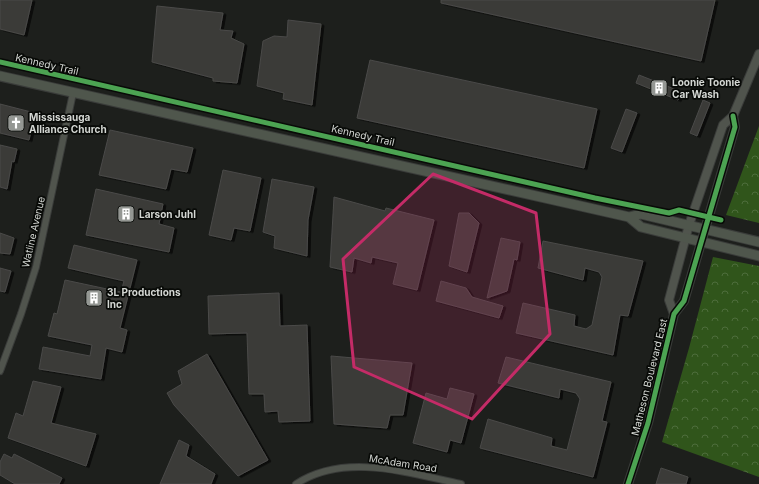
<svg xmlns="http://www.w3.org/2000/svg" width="759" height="484" font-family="Inter,sans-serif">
<defs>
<pattern id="forest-crowns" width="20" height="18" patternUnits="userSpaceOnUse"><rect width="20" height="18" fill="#30551b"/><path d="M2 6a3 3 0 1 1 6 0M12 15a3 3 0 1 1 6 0" fill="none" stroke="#4d6d3b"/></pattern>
<filter id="shadow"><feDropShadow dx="3" dy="1.5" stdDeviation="0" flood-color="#0009"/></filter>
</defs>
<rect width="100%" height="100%" fill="#1d1f1c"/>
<path fill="url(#forest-crowns)" d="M759,126v97l-33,-8z
M713,257l46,9v211l-97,-35 27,-94z"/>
<path fill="#3b3a39" stroke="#4a4a48" filter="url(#shadow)" d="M0,0h32l-8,35 -24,-6z
M441,0h274l-14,61 -260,-58z
M157,6l66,7 -3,17 13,1 -2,7 13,6 -7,39 -24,-2v-3l-61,-16z
M288,20l33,4 -9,81 -29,-6 1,-6 -27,-7 6,-45 11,-5 13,1z
M370,60l227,49 -13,59 -227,-50z
M639,75l43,17 -4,8 -42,-17z
M703,100l7,3 -13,33 -7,-3z
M0,104l35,9 -6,27 -29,-7z
M626,109l11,4 -15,39 -11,-4z
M110,130l83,18 -6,24 -16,-3 -5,20 -67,-14z
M0,145l17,4 -3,13 -2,-1 -5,28 -7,-2z
M223,170l38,8 -11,53 -16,-3 -3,12 -22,-5z
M272,179l42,8 -6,33 -1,36 -33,-8 1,-12 -12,-4z
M96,189l67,15 -4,20 15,4 -5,24 -83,-17z
M334,197l51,14 1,-3 48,12 -17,70 -24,-6 5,-21 -26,-6 -1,6 -17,-5 -2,14 -22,-5z
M459,213h10l10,10 -12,49 -18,-6z
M0,233l14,5 -4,16 -10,-1z
M501,238l19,4 -3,18 -3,-1 -7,32 -20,7z
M543,241l100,20 -15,55 -8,-1 -7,40 -97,-22 7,-30 52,12 -1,11 12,3 6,-4 10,-48 -3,-5 -14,-4 -2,12 -45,-12z
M74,245l63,15 -17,68 7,2 -5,22 -16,-4 -5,31 -62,-10 4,-22 47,9 2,-11 -44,-9 6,-23 3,1 8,-34 56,12 3,-11 -56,-13z
M0,268l11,3 -6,21 -5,-1z
M441,281l25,7 6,9 31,9 -4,12 -63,-17z
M279,293l1,33 27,-1 3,96 -31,1 -1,-11 -13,1 -1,-18h-15l-2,-61 -38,1 -1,-38z
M207,354l61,106 -30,16 -64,-71 -7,-12 15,-9 -4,-13z
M331,356l81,7 -9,52h-13l-3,13 -53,-4z
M506,357l105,25 -9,39 5,1 -14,55 -113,-29 8,-29 64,19 -1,8 16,4 13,-51 -4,-6 -16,-4 -1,9 -61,-15z
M33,381l28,6 -10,36 45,11 -10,32 -78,-28 8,-25 7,3z
M450,388l24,6 -13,49 -11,-3 -3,12 -34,-9 13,-50 21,6z
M179,440l10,5 -3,11 29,18 -4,10h-51z
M4,454l8,4 2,-4 48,24 -3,6h-44l-15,-9v-13z
M661,468l27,9 -2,7h-30z"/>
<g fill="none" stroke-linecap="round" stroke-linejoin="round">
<defs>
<path id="minor" d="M0,371l21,-57 15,-47 37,-174
M296,484c49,-32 112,-11 165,0"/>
<path id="tertiary" d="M674,314l-5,-14 20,-75 34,-100 10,-9 26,-62
M628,484l20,-61 26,-109 10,-13 51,-174 -2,-11"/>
<path id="secondary" d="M0,76l554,124 75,17 12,-3 118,28
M629,217l12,10 118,29"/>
</defs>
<use href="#minor" stroke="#3a3c3a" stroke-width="8"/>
<use href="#tertiary" stroke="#3a3c3a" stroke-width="10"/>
<use href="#secondary" stroke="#3a3c3a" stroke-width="11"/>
<use href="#minor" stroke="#50544d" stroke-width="6"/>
<use href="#tertiary" stroke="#50544d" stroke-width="8"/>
<use href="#secondary" stroke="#4f564c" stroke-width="9"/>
<defs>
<path id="cycleway" d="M0,62l595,136 74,15 10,-3 42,10
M628,484l20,-61 26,-109 10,-13 51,-174 -2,-11"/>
</defs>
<use href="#cycleway" stroke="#080a07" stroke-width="8"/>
<use href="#cycleway" stroke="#4ca352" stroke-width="5"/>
</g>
<path fill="#c42b67" fill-opacity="0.2" stroke="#c42b67" stroke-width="3" stroke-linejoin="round" d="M433,174l103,39 14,121 -78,85 -118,-52 -11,-108z"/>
<defs>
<symbol id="building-square" viewBox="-11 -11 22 22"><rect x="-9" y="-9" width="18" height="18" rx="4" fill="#949793" stroke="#080a07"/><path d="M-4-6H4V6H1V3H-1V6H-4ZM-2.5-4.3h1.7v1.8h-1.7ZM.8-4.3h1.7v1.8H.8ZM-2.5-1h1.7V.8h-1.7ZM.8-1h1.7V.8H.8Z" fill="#fff"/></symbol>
<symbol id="church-square" viewBox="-11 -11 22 22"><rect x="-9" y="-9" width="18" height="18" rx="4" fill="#949793" stroke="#080a07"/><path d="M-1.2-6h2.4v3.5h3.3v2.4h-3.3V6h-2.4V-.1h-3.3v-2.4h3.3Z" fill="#fff"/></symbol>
</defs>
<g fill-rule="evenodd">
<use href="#building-square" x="649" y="78" width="20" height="20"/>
<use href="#church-square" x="6" y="113" width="20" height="20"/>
<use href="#building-square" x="116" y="204" width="20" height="20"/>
<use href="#building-square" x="84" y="288" width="20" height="20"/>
</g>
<g text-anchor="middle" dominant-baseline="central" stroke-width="3.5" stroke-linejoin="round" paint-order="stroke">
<g font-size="10" fill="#d4d7d3" stroke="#080a07">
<text transform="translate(47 64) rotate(13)">Kennedy Trail</text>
<text transform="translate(363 135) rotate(13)">Kennedy Trail</text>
<text transform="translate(33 232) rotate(-77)">Watline Avenue</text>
<text transform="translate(649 377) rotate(-76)">Matheson Boulevard East</text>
<text transform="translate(403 463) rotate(9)">McAdam Road</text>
</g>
<g font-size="10" font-weight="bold" fill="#d4d7d3" stroke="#080a07" text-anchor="start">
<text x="672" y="82">Loonie Toonie<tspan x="672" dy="12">Car Wash</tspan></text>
<text x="29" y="117">Mississauga<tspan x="29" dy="12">Alliance Church</tspan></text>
<text x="139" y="214">Larson Juhl</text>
<text x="107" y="292">3L Productions<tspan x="107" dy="12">Inc</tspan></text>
</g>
</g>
</svg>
